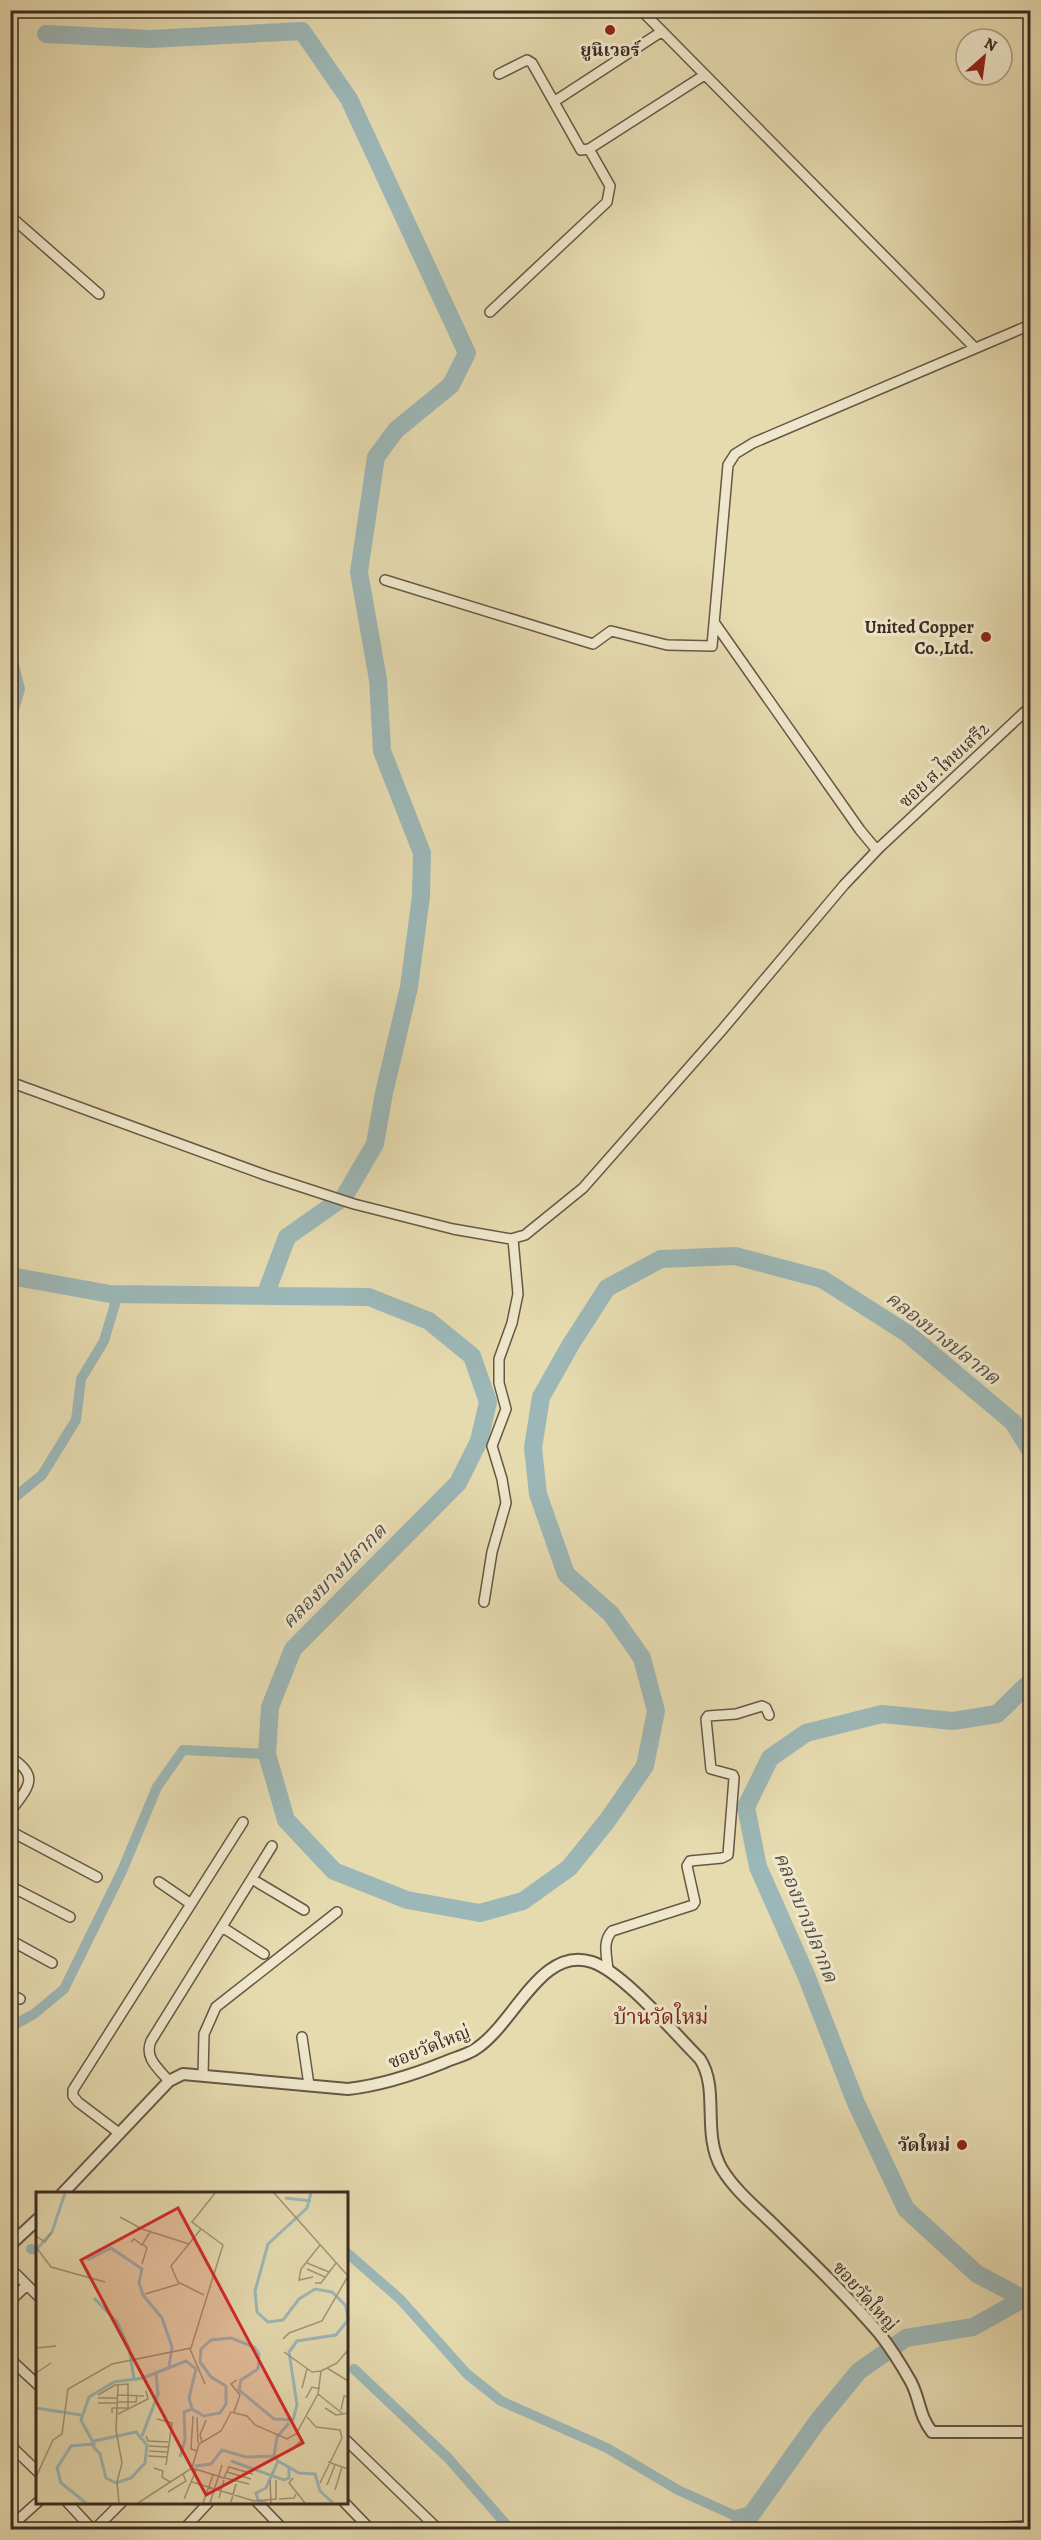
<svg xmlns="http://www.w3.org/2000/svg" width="1041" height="2540" font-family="Alegreya,'Noto Serif Thai',serif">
<rect width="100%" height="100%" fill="#e6daaf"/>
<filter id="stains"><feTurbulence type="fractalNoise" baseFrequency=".00333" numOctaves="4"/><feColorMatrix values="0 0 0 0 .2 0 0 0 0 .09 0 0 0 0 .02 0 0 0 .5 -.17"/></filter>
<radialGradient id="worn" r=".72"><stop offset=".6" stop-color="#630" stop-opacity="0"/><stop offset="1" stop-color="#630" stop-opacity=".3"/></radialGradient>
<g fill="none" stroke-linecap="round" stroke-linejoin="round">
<path stroke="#9cb7b7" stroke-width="10" d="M10,650l10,39 -10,34
M10,1501l32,-26 34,-55 5,-41 23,-38 14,-47
M10,2027l24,-13 30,-25 58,-118 35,-84 26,-37 84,4
M31,2249l7,1
M346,2252l54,47 67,75 34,27 106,47 71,42 62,28
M354,2369l94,89 63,72"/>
<path stroke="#9cb7b7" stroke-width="18" d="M46,34l104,5 152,-8 47,68 118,254 -16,32 -55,45 -20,27 -17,115 19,108 4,71 40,102 -1,43 -12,91 -25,106 -9,51 -31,53 -57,40 -22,59
M10,1276l100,18 259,3 60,24 43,35 16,46 -9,39 -21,42 -165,166 -23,58 -3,47 19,66 48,51 73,29 73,13 43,-12 46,-33 38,-47 38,-55 11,-55 -14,-53 -31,-44 -45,-40 -28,-80 -5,-46 8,-51 30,-53 36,-56 54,-29 74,-3 87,23 86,55 105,88 17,28
M1030,1682l-33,32 -44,7 -71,-7 -76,19 -36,25 -24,49 12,60 48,108 50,128 50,106 71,65 53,28
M745,2530l-5,-12 11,-3 66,-93 42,-51 47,-33 67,-11 50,-28"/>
<defs>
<path id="minor" d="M641,10l334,338
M499,74l28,-14 5,3 49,87 8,-1 114,-73
M555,101l106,-69
M10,216l89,78
M490,312l117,-110 3,-16 -21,-37
M385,580l208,64 18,-13 56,14 45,1 16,-181 7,-11 18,-11 277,-118
M714,622l146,208 15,18 5,-1
M10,1082l255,93 89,29 99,25 58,10 14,-4 58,-47 139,-158 122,-145 36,-38 150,-140
M484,1602l8,-50 14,-49 -4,-24 -10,-33 14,-37 -7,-26v-24l13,-36 6,-29 -5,-55
M10,1757c32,20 17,31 0,55
M10,1831l87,46
M252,1879l52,31
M159,1882l32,22
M10,1886l60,31
M222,1927l42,27
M10,1940l42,23
M608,1970c-1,-14 -6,-28 4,-39l81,-26 2,-3 -8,-36 3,-5 32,-3 6,-3 6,-77 -1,-3 -22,-6 -5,-50 2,-3 28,-2 26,-8 4,2 3,7
M10,1994l10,5
M302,2037l7,48
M203,2075l1,-41 12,-27 121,-95
M169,2081c-11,-13 -25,-23 -18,-40l121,-195
M119,2133l-41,-31 -5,-6v-6l170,-268
M10,2268l28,28
M10,2301l16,-15
M10,2359l28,26
M346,2440l93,90
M10,2445l28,27
M67,2502l26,28
M257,2502l27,28
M344,2502l27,28
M10,2527l28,-25
M956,2529l74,-3
M94,2530l28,-28
M183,2530l26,-28"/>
<path id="tertiary" d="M62,2194l107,-113 14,-7 165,15c35,-4 65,-14 97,-27 9,-4 21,-7 29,-12 40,-24 66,-105 118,-88 31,10 83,72 108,97 20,31 1,74 22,110 14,23 37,41 55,59 35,34 70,68 102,105 11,14 23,33 32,49 9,17 8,34 21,50h98
M10,2245l28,-26"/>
</defs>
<use href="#minor" stroke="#665745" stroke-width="12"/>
<use href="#tertiary" stroke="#665745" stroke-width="14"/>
<use href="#minor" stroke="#efe7cb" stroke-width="9"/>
<use href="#tertiary" stroke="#efe7cb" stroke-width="10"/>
</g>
<g fill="#8f2418" stroke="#efe7cb" stroke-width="2">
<circle cx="610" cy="30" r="6"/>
<circle cx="986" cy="637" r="6"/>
<circle cx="962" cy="2145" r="6"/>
</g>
<g text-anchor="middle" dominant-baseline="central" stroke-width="6" stroke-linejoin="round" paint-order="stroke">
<g font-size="18" font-weight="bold" fill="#3c2b22" stroke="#efe7cb" text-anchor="end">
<text x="610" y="50" text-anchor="middle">ยูนิเวอร์</text>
<text x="974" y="627">United Copper<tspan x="974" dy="21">Co.,Ltd.</tspan></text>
<text x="950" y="2145">วัดใหม่</text>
</g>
<g font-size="18" fill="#3c2b22" stroke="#efe7cb">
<text transform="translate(944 765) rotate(-43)">ซอย ส.ไทยเสรี2</text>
<text transform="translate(429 2047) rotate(-22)">ซอยวัดใหญ่</text>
<text transform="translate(865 2296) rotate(48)">ซอยวัดใหญ่</text>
</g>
<g font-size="20" font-style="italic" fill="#544e47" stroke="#efe7cb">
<text transform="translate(943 1338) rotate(38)">คลองบางปลากด</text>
<text transform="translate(334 1576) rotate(-45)">คลองบางปลากด</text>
<text transform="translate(806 1917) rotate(68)">คลองบางปลากด</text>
</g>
<g font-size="21" fill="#7a1f14" stroke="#efe7cb">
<text x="661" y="2017">บ้านวัดใหม่</text>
</g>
</g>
<g transform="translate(36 2192)">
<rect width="312" height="312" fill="#e6daaf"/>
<path fill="none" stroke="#9cb7b7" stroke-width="3" d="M249,6l26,3M0,58l16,-18 13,-39M51,68l24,-12 31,21 -3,14 4,12 19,23 10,29 -3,19M58,106l23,24 12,26 5,31M0,216l45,7M106,244l16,-42 -2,-21M55,252l9,10 6,24 10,5 15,-5 14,-15 2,-18 -11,-13 -42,9M144,265l5,-17 -1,-28 8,-3M195,269l53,19 5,-2v-12M242,269l21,12 16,1 5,17 13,12M159,274l16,-2 11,-14 24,7 28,-1M50,311l-25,-20 -4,-15 14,-22 23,-2 -13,-24 8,-23 25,-15 29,-4 43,-17 10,8 -7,29 3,11 12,7 16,-3 6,-9v-18l-15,-9 -11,-15 1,-13 10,-9 20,-2 23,9 5,7 -1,15 -17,11 -2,10 35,29 19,1 4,-15 -8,-53 8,-11 39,-6 12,-15 -2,-14 -14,-14 -17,-3 -16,10 -16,21 -15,2 -11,-10 -2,-21 13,-47 39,-36 4,-15M230,311l-8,-3 -2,-7 10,-5 12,-27 -4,-5 3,-19 12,-14"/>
<path fill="none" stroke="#a29477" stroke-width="1.5" d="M238,1l74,83M84,25l22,12 47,15M165,37l-30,37 7,16 26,13M0,44l9,6 6,-9M95,50l3,-3 8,6 8,-13M0,55l15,20 54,15M271,71l22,9M106,72l5,-16 -4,-4M271,77l18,8M277,85l-14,3 2,-11 19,-24M279,91h6l15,-20M109,102l34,-10M247,147l6,-6 33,-12 26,-45M0,156l20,-2M154,157l15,35M248,160l28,20 9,-1M291,176l21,13M0,181l15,-10M82,193l-2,45 6,33 -5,19 2,21M266,196l5,-19M282,202l25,20 5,-1M62,203l17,-10 13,-1v24M82,203l26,1M62,206h19M270,206l6,-11 8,2M82,210h18l1,-7M62,211h19M289,216l11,7 7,-1M305,218l3,-14 4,1M198,220l6,-17 -9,-11 6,-4M76,221v-5h16M82,222l30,-15 -2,-8M157,224l-2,33 6,2M161,225l1,26M271,225l9,10 24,3 2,8 -22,45M121,227l15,4 -6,42M110,244l2,5 20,1M166,250l-2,-7 6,-15M113,254l19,1M258,255l8,-7 -4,-7M113,259l18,1M112,264l19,1M292,270l20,7M118,276l9,3 -1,6 8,5M156,276l32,10 5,-11 24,7M191,280l24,7M0,285l17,-37 9,-6 6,-45 44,-25 79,-16 32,-103 -31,-23 23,-29M189,286l24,6M257,286l-4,5 16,20M234,288l1,23M156,290l62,19 22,-2v-19M291,293l8,-20M299,298l7,-23M132,300l18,-11 -3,-7M183,306l5,-18M148,307l12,-29M243,307l15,-1 2,-4M195,310l5,-18M102,311l54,-35 7,-24 22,-13 10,-19 16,4 8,9 32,14 9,-5 22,-40 3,-23 16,-8 11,-13M167,311l10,-28M174,311l12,-38"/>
<path fill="#d62828" fill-opacity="0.15" stroke="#d62828" stroke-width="3" d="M142,16l125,235 -97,52 -125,-235z"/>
<rect width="312" height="312" fill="none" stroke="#3c2b22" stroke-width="3"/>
</g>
<rect width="1041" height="2540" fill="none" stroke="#e6daaf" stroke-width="36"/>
<rect x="12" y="12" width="1017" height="2516" fill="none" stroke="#3c2b22" stroke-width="3"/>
<rect x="18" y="18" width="1005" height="2504" fill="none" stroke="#3c2b22" stroke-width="1.5"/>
<g transform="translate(984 57) rotate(28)"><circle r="28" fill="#efe7cb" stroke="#a79c87" stroke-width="1.5"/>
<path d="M0-4.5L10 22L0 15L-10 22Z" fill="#8f2418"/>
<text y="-9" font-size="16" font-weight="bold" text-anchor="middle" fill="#3c2b22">N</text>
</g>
<rect width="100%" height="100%" filter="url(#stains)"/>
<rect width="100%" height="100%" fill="url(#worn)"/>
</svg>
